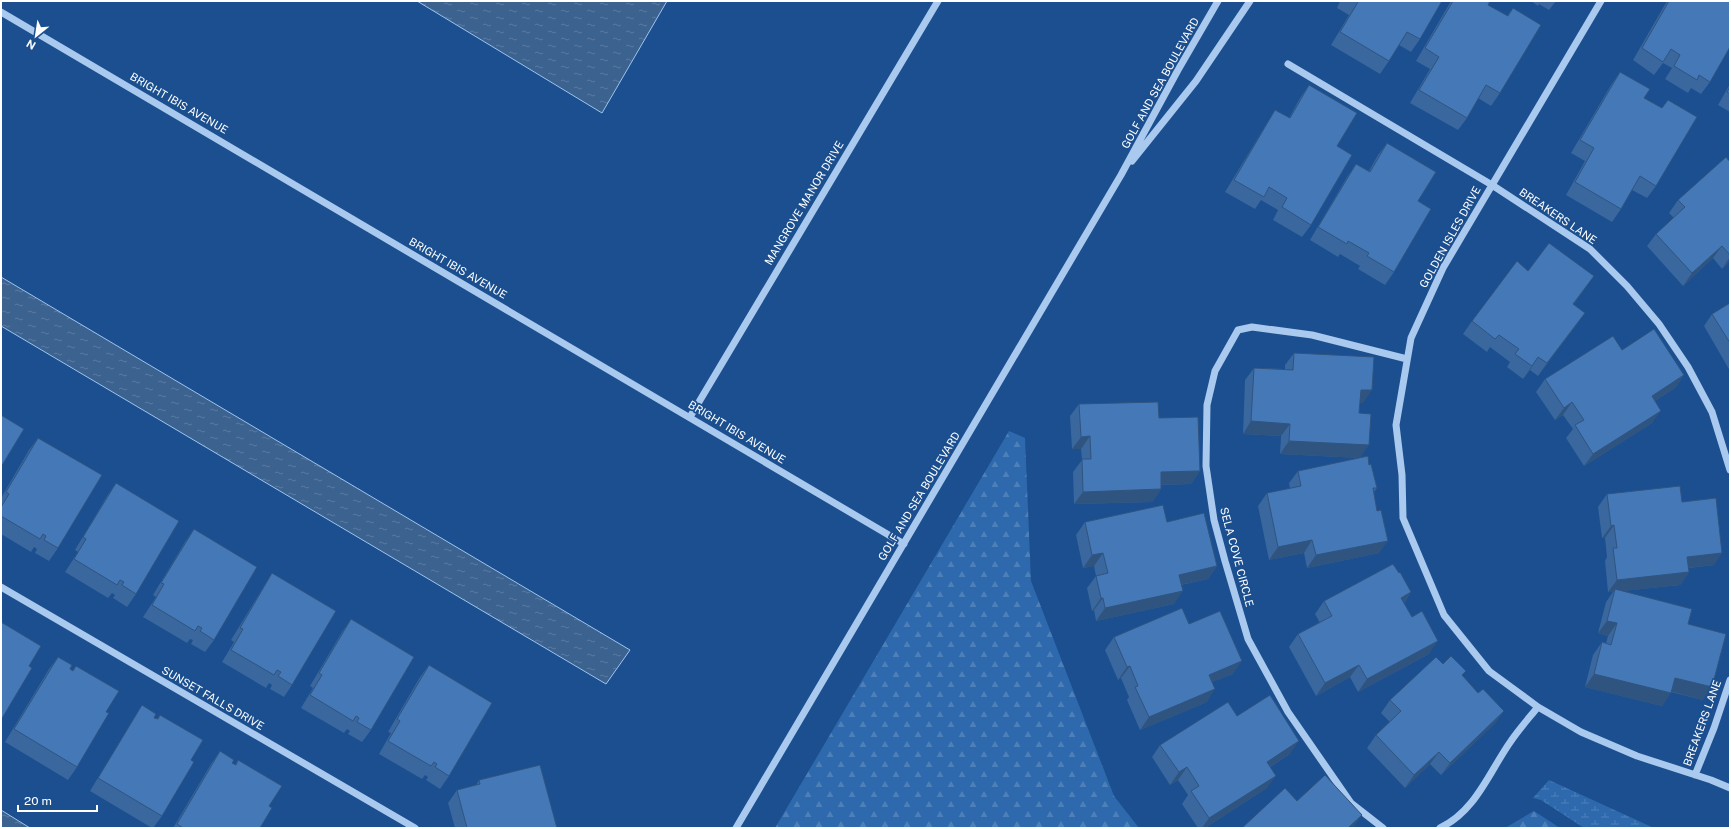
<svg xmlns="http://www.w3.org/2000/svg" width="1731" height="829" font-family="'Public Sans',sans-serif">
<defs>
<pattern id="forest-firs" width="22" height="20" patternUnits="userSpaceOnUse"><rect width="22" height="20" fill="#2e69ad"/><path d="M5 1l3.5 6h-7zM16 11l3.5 6h-7z" fill="#4d80b9"/></pattern>
<pattern id="wetland-marsh" width="20" height="14" patternUnits="userSpaceOnUse"><rect width="20" height="14" fill="#2e69ad"/><path d="M1 5h8M5 5V1M11 12h8M15 12V8" fill="none" stroke="#4d80b9"/></pattern>
<pattern id="water-ripples" width="26" height="14" patternUnits="userSpaceOnUse"><rect width="26" height="14" fill="#3c6290"/><path d="M2 4q2-2 4 0t4 0M15 11q2-2 4 0t4 0" fill="none" stroke="#597aa1"/></pattern>
</defs>
<rect width="100%" height="100%" fill="#1b4f8f"/>
<path fill="url(#forest-firs)" d="M1009,431l16,7 6,143 83,215 25,32h-364z
M1534,811l26,17h-55z"/>
<path fill="url(#wetland-marsh)" d="M1549,780l105,48h-70l-43,-28 -8,-2z"/>
<path fill="url(#water-ripples)" stroke="#9cc4f0" d="M417,1h250l-65,112z
M1,277l629,373 -24,34 -605,-358z
M1,810l29,18h-29z"/>
<g fill="none" stroke-linecap="round" stroke-linejoin="round">
<path stroke="#a9c9ee" stroke-width="7" d="M1601,1l-158,267 -32,70 -15,87 6,50 1,43 41,97 45,56 49,36 43,25 56,24 74,24 19,8
M1,12l903,532
M1288,64l204,121 98,64 37,37 32,38 29,43 24,45 18,58
M1132,161l64,-80 54,-80
M690,417l248,-416
M1,587l414,241
M1695,775l19,-47 16,-48
M736,828l385,-653 57,-105 40,-69
M1383,828l-32,-25 -63,-91 -40,-73 -23,-78 -11,-41 -8,-54 1,-61 8,-34 23,-41 14,-3 60,8 95,24
M1440,828c36,-17 49,-56 71,-87 8,-12 18,-23 27,-34"/>
</g>
<path fill="#3a679d" d="M1340,1h102l-22,38 -9,13 -12,-7 -10,16 -9,13 -49,-29 18,-30 -12,-7z
M1451,1h39l-2,4 19,11 6,-8 -13,85 -9,13 -13,-8 -11,20 -9,12 -48,-27 20,-34 -14,-8z
M1531,1h25l-7,9 -10,-6 -1,2z
M1667,1h63l-20,81 -9,12 -10,-6 -3,5 -23,-14 7,-11 -9,-5 -9,12 -21,-15z
M1620,72l24,26 18,10 6,-8 -12,86 -9,12 -15,-8 -11,19 -9,13 -46,-27 19,-34 -14,-8 40,-68z
M1730,84v28l-12,-7z
M1309,85l28,61 -26,79 -9,12 -29,-17 5,-10 -17,-10 -6,9 -30,-17 42,-69 8,-13 14,8 11,-20z
M1387,143l31,58 -24,71 -9,13 -27,-16 2,-3 -20,-12 -2,3 -28,-17 37,-63 9,-13 13,7 9,-16z
M1730,162v99l-8,8 -9,-11 -30,28 -36,-40 9,-12 18,-16 -5,-5 9,-13z
M1528,271l66,5 -21,29 12,8 -47,63 -8,-6 -7,9 -16,-12 3,-5 -20,-15 -3,5 -24,-18 9,-13z
M1730,303v68l-26,-45 8,-12z
M1622,350l62,25 -9,13 -20,13 -3,22 -68,43 -18,-28 7,-9 -10,-14 -8,5 -19,-28 9,-13z
M1294,353l69,50h-3l-1,10 1,45 9,7 8,23 -3,4 5,61 -72,15 -3,-15 -35,7 -11,-54 9,-13 23,-4 -1,-6 9,-12 62,-13 -80,-4 1,-18 -38,-2 2,-54 9,-12 31,1v-4z
M1079,404l80,14 41,53 -9,13 -30,1v4l-9,13 -78,2 -1,-32 9,-12 -1,-11h-9l-2,-33z
M38,438l20,110 -9,13 -14,-8 2,-4 -3,-2 -3,5 -30,-18v-36l28,-48z
M116,483l20,111 -9,13 -14,-9 2,-3 -3,-2 -4,5 -43,-26 13,-20 -3,-2 32,-54z
M1607,494l75,8 32,63 -25,3v4l-9,13 -58,6 66,33 15,76 -32,-8 -9,14 -77,-19 8,-32 9,-13 4,1 2,-7 -10,-3 8,-31 7,-10h-5l-3,-31 2,-4 -2,-19h-3l-4,-31z
M1085,522h82l50,44 -9,13 -27,6 -7,19 -78,17 -2,-11 -2,1 -5,-23 9,-12 -2,-10 -11,2 -7,-33z
M194,529l20,111 -9,12 -14,-8 2,-4 -3,-1 -3,4 -44,-26 13,-20 -3,-2 32,-53z
M272,573l20,112 -8,12 -14,-8 2,-4 -3,-2 -3,5 -44,-26 12,-20 -3,-2 33,-54z
M1399,573l12,19 -7,11 25,51 -71,38 -8,-15 -34,19 -27,-49 9,-13 22,-11 -5,-9 9,-13z
M351,619l20,111 -9,12 -14,-8 2,-3 -3,-2 -3,4 -43,-25 12,-20 -3,-2 32,-54z
M1189,624l44,50 -21,8 -5,20 -67,28 -13,-30 2,-3 -8,-19 -3,2 -13,-30 9,-13z
M58,657l14,14 4,-5 30,46 -29,55 -9,13 -63,-38 44,-73z
M1443,664l19,12 16,17 26,18 -9,12 -54,52 -11,-11 -25,24 -38,-40 9,-13 14,-13 -9,-9 9,-13z
M429,665l20,111 -9,13 -14,-9 2,-3 -3,-2 -3,4 -43,-25 12,-21 -3,-1 32,-55z
M142,705l12,13 3,1 3,-4 31,45 -29,56 -9,12h-1l-62,-37 44,-73z
M1160,745l130,9 -20,13 -3,21 -62,40h-7l-16,-24 6,-9 -10,-15 -8,5 -18,-28z
M220,751l12,12 3,2 3,-5 31,46 -9,22h-87l38,-64z
M479,780l78,48h-102l-7,-25 9,-13 19,-5z"/>
<path fill="#305480" d="M1722,246l-9,12 -30,28 9,-13z
M1730,257v4l-8,8z
M1594,276l-9,13 -21,28 9,-13z
M1585,313l-9,13 -38,50 9,-13z
M1538,357l-8,13 -7,9 9,-13z
M1684,375l-9,13 -32,21 9,-13z
M1361,390h11l-9,13h-11z
M1572,402l-9,13 -8,5 9,-12z
M1661,411l-9,12 -68,43 9,-12z
M1251,421l39,3 -9,12 -38,-2z
M1090,436l-9,13h-9l9,-12z
M1289,441l80,4 -9,13 -80,-4z
M1200,471l-9,13 -39,1 9,-13z
M1161,489l-9,13 -78,2 9,-12z
M1614,525l-9,13h-3l9,-12z
M1312,540l-8,13 -35,7 9,-13z
M1388,541l-9,12 -72,15 9,-13z
M1103,553l-9,13 -11,2 9,-13z
M1722,553l-8,12 -36,4 9,-12z
M1217,566l-9,13 -38,8 9,-12z
M1689,572l-9,13 -66,7 1,-3 -2,3h-5l9,-12z
M1183,591l-9,13 -78,17 9,-13z
M1411,592l-9,13 -1,-7z
M1101,598h2l-9,12 -2,1z
M1607,621l10,2 -9,13 -10,-3z
M1438,641l-9,13 -71,38 9,-13z
M1242,661l-9,13 -33,13 9,-12z
M1359,665l-9,12 -34,19 9,-13z
M1130,666l-9,12 -3,2 9,-13z
M1594,674l77,19 -9,13 -77,-19z
M1675,678l37,9 -9,13 -37,-10z
M1215,689l-8,13 -67,28 9,-13z
M1504,711l-9,12 -54,52 9,-12z
M1299,741l-9,13 -32,20 9,-12z
M1439,752l-9,12 -25,24 9,-13z
M1187,767l-9,13 -8,5 9,-13z
M1276,776l-9,12 -62,40h-3l7,-10z
M1362,815l-9,13h-5z"/>
<path fill="#4478b7" stroke="#305480" d="M1356,1h86l-22,38 -13,-7 -18,29 -49,-29 18,-30z
M1453,1h37l-2,4 20,11 5,-8 28,17 -41,68 -14,-8 -19,33 -48,-28 20,-33 -14,-9z
M1669,1h61v46l-20,35 -11,-7 -2,5 -23,-14 6,-11 -9,-6 -8,13 -21,-14z
M1620,72l30,17 -6,9 18,10 6,-8 29,17 -41,69 -16,-10 -19,33 -46,-27 19,-34 -14,-8z
M1309,85l48,28 -20,33 15,9 -41,70 -29,-18 5,-9 -18,-11 -5,10 -30,-17 41,-70 15,8z
M1730,87v7l-3,-2z
M1387,143l49,29 -18,29 13,8 -37,63 -27,-16 2,-3 -21,-12 -1,3 -29,-17 38,-63 14,8z
M1726,157l4,5v93l-8,-9 -30,27 -36,-39 29,-27 -7,-7z
M1549,243l45,33 -21,28 12,9 -38,50 -9,-6 -6,9 -17,-12 4,-5 -20,-14 -4,4 -23,-18 45,-60 11,10z
M1730,303v40l-18,-29z
M1654,329l30,46 -32,21 9,15 -68,43 -18,-29 9,-5 -12,-18 -8,6 -19,-29 68,-43 9,14z
M1294,353l80,4 -2,33h-11l-2,23 12,1 -2,31 -80,-4 1,-17 -39,-3 3,-53 39,2z
M1158,402l1,16 39,-1 2,54 -39,1v17l-78,3 -1,-33h9l-1,-23 -9,1 -2,-33z
M1,415l23,14 -23,38z
M38,438l64,37 -44,73 -14,-8 2,-4 -3,-2 -3,5 -39,-23v-9l8,-13 -3,-2z
M1368,456l1,9 2,-1 6,24h-4l4,23 4,-1 7,31 -72,14 -4,-15 -34,7 -11,-54 34,-7 -3,-15z
M116,483l63,38 -43,73 -14,-9 2,-3 -4,-2 -3,5 -43,-26 12,-20 -3,-2z
M1680,486l2,16 34,-4 6,55 -35,4 2,15 -72,8 -4,-32h4l-3,-23 -3,1 -4,-32z
M1163,505l4,17 37,-9 13,53 -38,9 4,16 -78,17 -2,-10h-2l-5,-22 12,-3 -5,-20 -11,2 -7,-33z
M194,529l63,38 -43,73 -14,-9 2,-3 -4,-2 -3,5 -43,-26 12,-21 -3,-1z
M1393,564l6,9 1,-1 11,20 -10,6 11,19 10,-6 16,30 -71,38 -8,-14 -34,18 -27,-49 34,-18 -8,-15z
M272,573l64,38 -44,74 -14,-9 3,-4 -4,-2 -3,5 -43,-25 12,-21 -3,-1z
M1615,589l77,20 -4,15 38,10 -14,53 -37,-9 -4,15 -77,-19 8,-32 9,3 6,-22 -10,-2z
M1182,608l7,16 31,-13 22,50 -33,14 6,14 -66,28 -14,-30 3,-1 -8,-20 -3,1 -13,-30z
M351,619l63,38 -43,73 -14,-8 2,-4 -3,-2 -3,5 -43,-26 12,-20 -3,-2z
M1,622l40,24 -12,20 3,2 -31,52z
M1451,656l15,15 -4,4 16,18 5,-4 21,22 -54,52 -11,-11 -25,23 -38,-40 25,-24 -11,-11 46,-43 7,7z
M58,657l14,8 -2,4 3,2 3,-5 43,25 -13,21 3,1 -32,54 -63,-38z
M429,665l63,38 -43,73 -14,-9 2,-3 -3,-2 -3,4 -43,-25 12,-20 -3,-2z
M1270,695l29,46 -32,21 9,14 -67,42 -18,-27 8,-5 -12,-19 -8,5 -19,-27 68,-43 9,14z
M142,705l14,9 -2,4 4,1 2,-4 43,25 -12,20 3,2 -32,54 -64,-38z
M220,751l14,9 -2,3 4,2 2,-5 44,26 -13,20 3,2 -12,20h-77l-6,-4z
M540,765l17,63h-90l-10,-38 23,-6 -1,-4z
M1325,775l37,40 -14,13h-106l43,-40 12,13z"/>
<g text-anchor="middle" dominant-baseline="central" stroke-width="3.5" stroke-linejoin="round" paint-order="stroke">
<g font-size="11" fill="#fff" stroke="#1b4f8f">
<text transform="translate(1160 83) rotate(-61)">GOLF AND SEA BOULEVARD</text>
<text transform="translate(179 103) rotate(30)">BRIGHT IBIS AVENUE</text>
<text transform="translate(804 203) rotate(-59)">MANGROVE MANOR DRIVE</text>
<text transform="translate(1558 216) rotate(34)">BREAKERS LANE</text>
<text transform="translate(1450 237) rotate(-61)">GOLDEN ISLES DRIVE</text>
<text transform="translate(458 268) rotate(30)">BRIGHT IBIS AVENUE</text>
<text transform="translate(737 432) rotate(31)">BRIGHT IBIS AVENUE</text>
<text transform="translate(919 496) rotate(-59)">GOLF AND SEA BOULEVARD</text>
<text transform="translate(1237 557) rotate(75)">SELA COVE CIRCLE</text>
<text transform="translate(213 698) rotate(30)">SUNSET FALLS DRIVE</text>
<text transform="translate(1702 723) rotate(-70)">BREAKERS LANE</text>
</g>
</g>
<rect width="1731" height="829" fill="none" stroke="#ffffff" stroke-width="4"/>
<g transform="translate(36 36) rotate(210)" stroke="#1b4f8f" stroke-width="3" paint-order="stroke">
<path d="M0-3L7 15L0 10L-7 15Z" fill="#ffffff"/>
<text y="-6" font-size="11" font-weight="bold" text-anchor="middle" fill="#ffffff">N</text>
</g>
<path d="M18 805v6h79v-6" fill="none" stroke="#ffffff" stroke-width="2"/>
<text x="24" y="805" font-size="12" fill="#ffffff" stroke="#1b4f8f" stroke-width="3" paint-order="stroke">20 m</text>
</svg>
